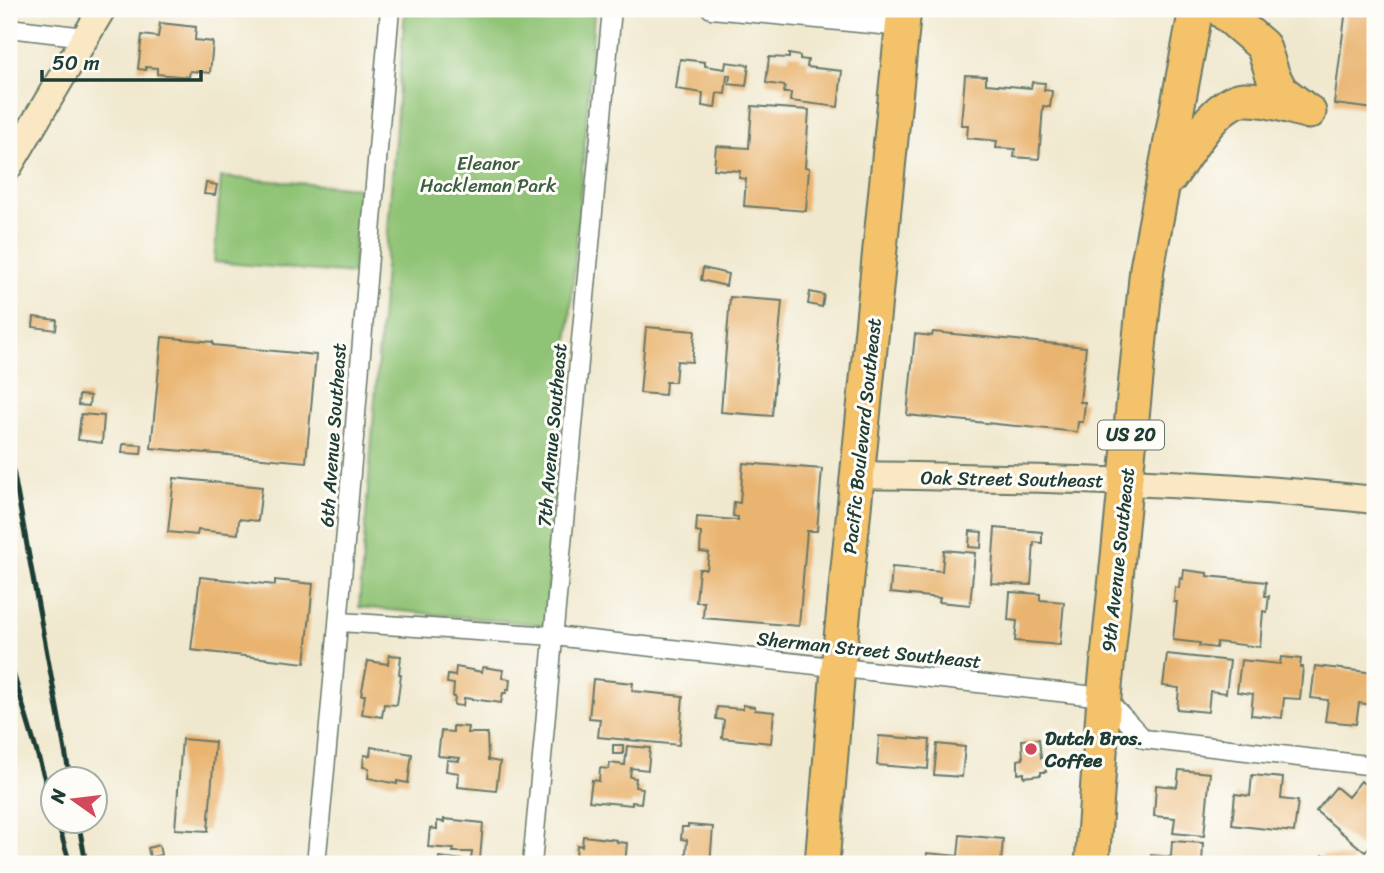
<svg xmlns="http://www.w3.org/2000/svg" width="1384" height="873" font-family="Sriracha,sans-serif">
<rect width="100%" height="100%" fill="#fdfcf7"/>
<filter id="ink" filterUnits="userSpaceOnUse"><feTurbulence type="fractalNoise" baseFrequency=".0143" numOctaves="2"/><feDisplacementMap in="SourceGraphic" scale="14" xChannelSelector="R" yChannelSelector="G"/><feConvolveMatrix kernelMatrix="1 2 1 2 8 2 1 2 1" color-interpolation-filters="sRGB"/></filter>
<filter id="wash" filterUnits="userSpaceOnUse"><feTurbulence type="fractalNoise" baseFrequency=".00686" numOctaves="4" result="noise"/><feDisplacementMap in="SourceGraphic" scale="28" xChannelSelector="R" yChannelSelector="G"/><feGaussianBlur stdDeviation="1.57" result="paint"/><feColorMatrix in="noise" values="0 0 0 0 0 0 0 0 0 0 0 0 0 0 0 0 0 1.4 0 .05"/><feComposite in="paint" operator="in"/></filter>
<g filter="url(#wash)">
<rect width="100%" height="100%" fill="#f0e8ce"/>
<path fill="#8fc374" stroke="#578054" stroke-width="2" d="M405,9h112l77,6c-14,204 -34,407 -48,610l-187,-18z
M221,177l138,11 -6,86 -139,-12z"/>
<g id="blocks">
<path fill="#e9b46f" d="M1346,9h29v100l-41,-5z
M160,23l36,4 -1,13 18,2 -3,31 -20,-2 -1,6 -32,-3v-6l-11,-1v3l-8,-1 4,-34 16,2z
M789,54l11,2v3l8,1 -1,7 35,4 -4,36 -48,-6 1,-8h-7l1,-7 -19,-3 3,-26 20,1z
M680,59l25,3v4l20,3 1,-7 23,3 -3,21 -17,-2 1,-9h-3l-2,19 -8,-1 -2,15 -13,-2 1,-13 -27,-4z
M965,75l21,1v8l45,4 1,-6 13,1 -1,7 8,1 -2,16 -7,-1 -4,53 -25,-2 1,-8 -19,-1 1,-7 -30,-3 1,-13h-7z
M752,106l57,4 -4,57 4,1 -3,43 -62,-5 2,-27 -7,-1 1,-7 -26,-2 2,-23 33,2z
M206,183l11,2 -2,10 -11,-1z
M703,268l25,6 -2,12 -25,-6z
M810,292l14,3 -2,12 -14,-3z
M730,297l52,4 -10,115 -51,-4z
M34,317l23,3 -1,10 -23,-3z
M646,327l49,4 -3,31 -15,-1 -2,21h-9l-1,13 -25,-2z
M933,332l153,15 -6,55h5l-2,20h-5l-1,10 -170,-17 8,-81 17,2z
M162,337l51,5v3l103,10 -10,107 -155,-14z
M79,395l11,1 -1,10 -11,-1z
M81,414l23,2 -2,27 -24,-3z
M123,444l19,1 -1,9 -19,-1z
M743,463l79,6 -5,62h-10l-8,95 -96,-8 1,-16h-8l3,-33h8l2,-16 -9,-1 1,-19 -5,-1 1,-15 41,3v-3l-5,-1 1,-14 6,1z
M174,478l88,9 -4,34 -19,-2 -1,15 -40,-4 -1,5 -29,-3z
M995,528l47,4v11l-8,-1 -3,43 -40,-2z
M970,531l12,1 -1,16 -12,-1z
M944,550l31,3 -5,52 -31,-3 1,-4 -50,-5 2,-26 50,4z
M1184,570l23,3v3l59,6 -1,14h4l-2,16 -4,-1 -3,36 -43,-5 -1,6 -17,-2 1,-3 -27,-3 4,-38h-3l1,-15 4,1 1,-10 3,1z
M200,577l75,8v-5l38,4 -8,79 -114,-13z
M1010,592l30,2v6l24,2 -4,43 -45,-4 2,-20 -9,-1z
M1167,654l63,7 -4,32 -16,-2 -2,21 -31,-3 2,-21 -16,-2z
M389,655l12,1 -2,18 2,1 -4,30 -13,-1 -2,13 -20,-3 3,-19h-4l7,-34 20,3z
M1281,657l20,2 -1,8h3l-3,32 -16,-1 -2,20 -31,-3 2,-21 -16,-2 4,-32 39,4z
M1315,666l60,7 -1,32 -15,-2 -3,21 -31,-3 3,-21 -17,-2z
M456,667l26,5 1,-5 20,3 -1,8 8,1 -1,11 -2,-1 -1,4h-3l-2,10 -37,-5 -1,8 -9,-1 1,-8h-2l1,-13 -7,-1 1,-8 7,1z
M593,679l40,4 -1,8 51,5 -4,49 -81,-8 2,-18 -11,-1z
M743,705l12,2v3l19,2 -3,31 -49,-5 2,-18 -8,-1 1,-12 26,2z
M453,726l15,1 -1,6h20l1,27 12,2 -4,29 -38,-4 1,-14 -13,-2 1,-11 12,1 1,-3 -22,-2 3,-25 12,1z
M879,736l51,4 -2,29 -51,-4z
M182,739l33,3 -7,89 -33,-2z
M1039,739l2,19h4l1,14h-5v3l-17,2v-4l-6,1v-14l5,-1 -1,-19z
M937,744l28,3 -3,30 -28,-2z
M613,745h10v9h-10z
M627,746l23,2 -2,22 -17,-2 -1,9 6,1 -1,9 8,1 -2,15 -9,-1v3l-43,-4 3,-21 7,1 1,-13 9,1 1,-6 15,2z
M371,747l41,7 -4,29 -11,-2v3l-29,-6 1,-10 -6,-1 1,-12 6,1z
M1179,770l31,3 -6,63 -31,-3 2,-15 -21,-2 2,-31 21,2z
M1252,775l31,3 -2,21 17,2 -4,31 -62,-7 3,-31 15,2z
M1361,781l14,12v20l-3,4 3,3v19l-10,13 -49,-41 20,-24 12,10z
M444,819l39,4 -3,37 -9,-1 1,-7h-19l1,-3 -26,-2 2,-19 7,1v-8l7,1z
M688,825l25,2 -3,37h-25l2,-24 -6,-1 1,-12h6z
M960,835l43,4 -2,25h-75l1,-11 31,3z
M583,836l34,4v2l10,1 -2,21h-44l1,-7 -6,-1 1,-11 5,1z
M1172,841l31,2 -1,21h-52l1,-9 20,2z
M159,845l2,10 -11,2 -2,-9z
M1322,855l31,3 -1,6h-31z
M439,857l40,5v2h-41z"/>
</g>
</g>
<g filter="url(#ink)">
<use href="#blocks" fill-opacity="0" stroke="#68796a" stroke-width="2"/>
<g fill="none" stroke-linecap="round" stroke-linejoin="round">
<defs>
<path id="street" d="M711,9l191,18
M9,28l76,9
M340,622l214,14 550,61 40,42 231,27
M316,864c28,-285 49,-570 74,-855
M532,864l80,-855"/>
<path id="secondary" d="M9,166l93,-157
M857,475c173,3 346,6 518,25"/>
<path id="highway" d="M1220,9l43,37 10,30 8,15 26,20
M1170,177c17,-23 45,-76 74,-78 22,-1 45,8 65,13
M822,864l16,-196 66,-659
M1092,864l12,-167 43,-429 49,-259"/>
</defs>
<use href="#street" stroke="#68796a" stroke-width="21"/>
<use href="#secondary" stroke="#68796a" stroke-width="30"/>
<use href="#highway" stroke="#68796a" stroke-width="37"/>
<use href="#street" stroke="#fff" stroke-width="18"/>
<use href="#secondary" stroke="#fae7c3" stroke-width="26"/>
<use href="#highway" stroke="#f3c26a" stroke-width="33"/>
<path stroke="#1f3d34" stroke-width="5" d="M9,448l61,330
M9,659l43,144
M57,820l13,44
M78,820l8,44"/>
</g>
</g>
<circle fill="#d1495b" stroke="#fdfcf7" stroke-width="2.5" cx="1031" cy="749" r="7"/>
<g text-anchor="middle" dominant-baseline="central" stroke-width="6" stroke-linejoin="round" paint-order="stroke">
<rect fill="#fdfcf7" stroke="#62766e" stroke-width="2" x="1098" y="420.5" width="66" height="29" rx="5"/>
<g font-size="18" font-weight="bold" fill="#1f3d34">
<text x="1131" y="435">US 20</text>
</g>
<g font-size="19" fill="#3b5e44" stroke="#fdfcf7">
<text x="488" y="163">Eleanor<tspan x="488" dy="22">Hackleman Park</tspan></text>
</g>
<g font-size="19" fill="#1f3d34" stroke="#fdfcf7">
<text transform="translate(333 435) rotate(-86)">6th Avenue Southeast</text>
<text transform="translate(552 435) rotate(-85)">7th Avenue Southeast</text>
<text transform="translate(862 436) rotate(-84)">Pacific Boulevard Southeast</text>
<text transform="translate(1012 479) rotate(1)">Oak Street Southeast</text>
<text transform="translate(1118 560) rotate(-84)">9th Avenue Southeast</text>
<text transform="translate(869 650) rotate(6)">Sherman Street Southeast</text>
</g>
<g font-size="19" font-weight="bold" fill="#1f3d34" stroke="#fdfcf7" text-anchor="start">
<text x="1045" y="738">Dutch Bros.<tspan x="1045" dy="22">Coffee</tspan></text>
</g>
</g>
<rect width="1384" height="873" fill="none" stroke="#fdfcf7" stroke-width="35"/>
<g transform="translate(74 800) rotate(284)"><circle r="33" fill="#fdfcf7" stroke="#a4b0a9" stroke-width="2"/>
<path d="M0-5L12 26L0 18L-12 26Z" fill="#d1495b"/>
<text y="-10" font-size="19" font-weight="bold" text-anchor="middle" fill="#1f3d34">N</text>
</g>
<path d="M42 70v10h159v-10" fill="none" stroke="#1f3d34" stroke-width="3.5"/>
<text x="52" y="70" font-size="21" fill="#1f3d34" stroke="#fdfcf7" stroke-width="5" paint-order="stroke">50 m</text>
</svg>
